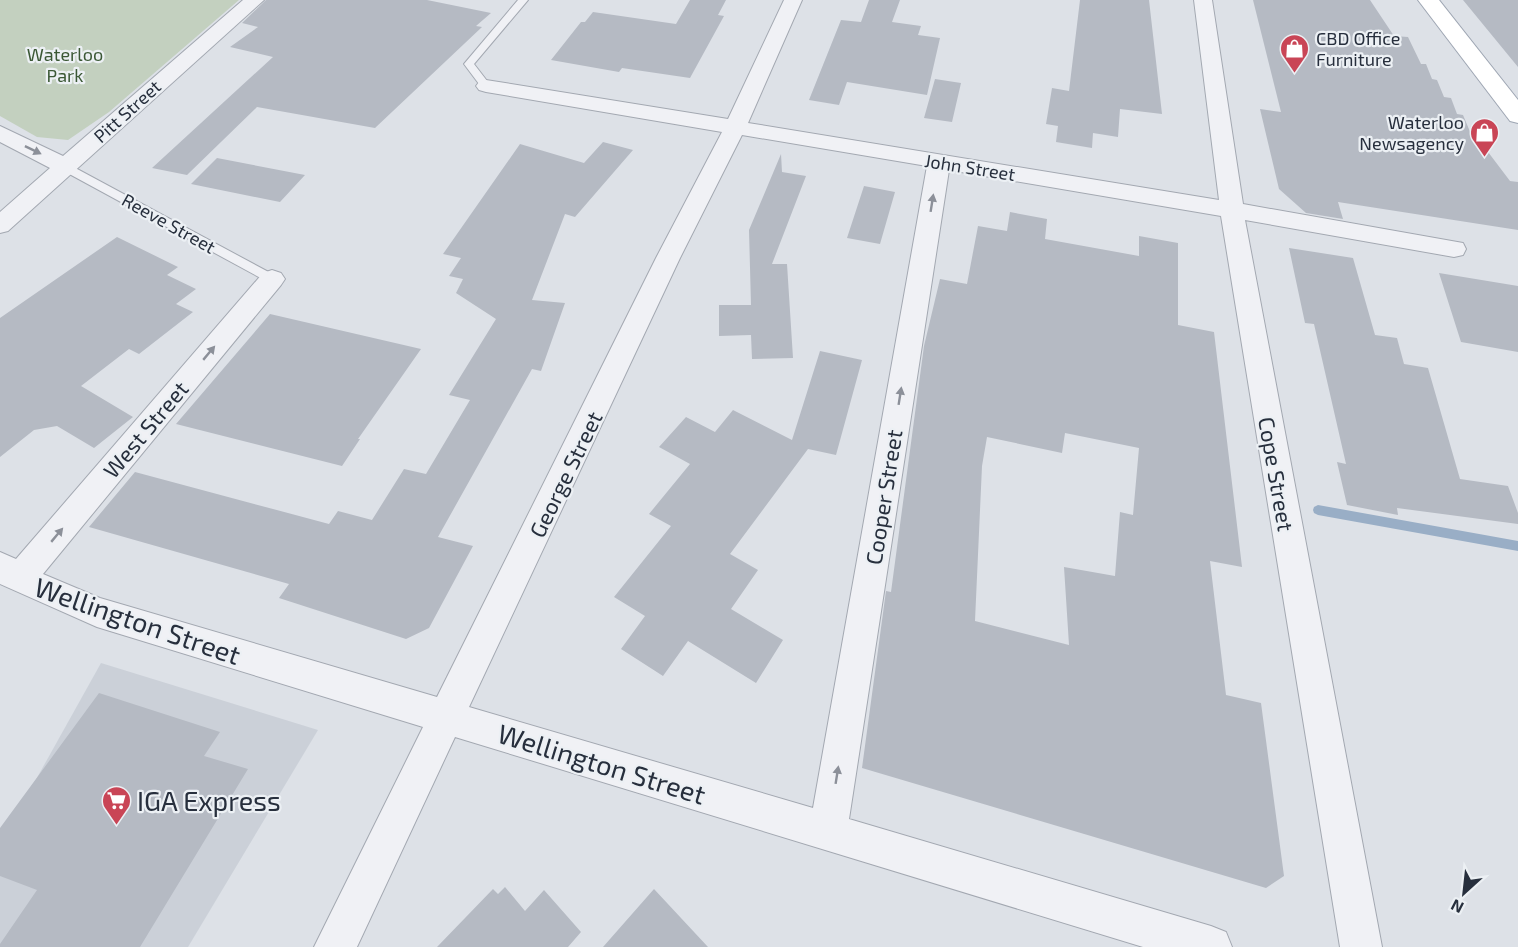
<svg xmlns="http://www.w3.org/2000/svg" width="1518" height="947" font-family="'Exo 2',sans-serif">
<rect width="100%" height="100%" fill="#dde1e7"/>
<path fill="#cbd0d8" d="M101,663l217,67 -130,217h-188v-103z"/>
<path fill="#c3d0bf" d="M0,0h239l-130,112 -41,28 -31,-3 -37,-21z"/>
<g fill="none" stroke-linecap="round" stroke-linejoin="round">
<path fill="#99aec6" fill-rule="evenodd" d="M1318,505l200,36v10l-200,-36 -4,-2 -1,-3 1,-3z"/>
</g>
<path fill="#b5bac3" fill-rule="evenodd" d="M266,0h161l64,13 -15,13 6,1 -107,101 -118,-21 -70,68 -35,-7 121,-111 -43,-10 28,-20 -16,-4z
M690,0h36l-8,15 6,1 -34,62 -68,-10 -3,4 -68,-12 30,-38h4l8,-10 83,12z
M869,0h31l-8,22 29,4 -3,9 22,3 -13,57 -80,-13 -8,23 -30,-5 32,-80 20,2z
M1080,0h69l13,114 -42,-5 -2,28 -25,-4 -1,15 -36,-6 2,-16 -12,-2 6,-36 17,3z
M1253,0h117l24,36 14,1 13,27h5l6,15 5,1 7,17 7,1 6,16 6,1 8,19 7,1 4,9 28,37 8,1v48l-180,-28 5,17 -37,-6 -27,-24 -19,-80 21,3z
M1463,0h55v67z
M935,79l26,4 -9,39 -28,-4z
M603,142l30,8 -58,67 -10,-3 -33,86 33,3 -24,68 -9,-2 -94,168 35,9 -44,82 -23,11 -127,-41 10,-14 -200,-57 46,-55 194,52 9,-13 34,9 32,-51 22,5 44,-74 -21,-5 47,-76 -40,-26 7,-14 -14,-3 12,-18 -18,-4 77,-110 64,19z
M781,154l1,18 24,4 -34,88h15l6,94 -41,1 -1,-24 -32,1v-31h32l-2,-75z
M217,158l88,17 -25,27 -89,-18z
M864,186l31,6 -15,52 -33,-6z
M1010,212l37,7 -2,20 94,17v-20l39,7v82l36,7 28,235 -32,-6 16,134 35,8 23,173 -18,12 -404,-120 24,-177 5,1 33,-246 16,-67 27,5 11,-58 29,5zM1065,433l74,15 -6,67 -13,-3 -5,64 -51,-9 5,78 -94,-24 7,-155 5,-29 75,16z
M117,237l61,30 -11,8 29,14 -20,15 17,8 -54,42 -10,-5 -48,37 52,31 -39,31 -37,-22 -23,4 -34,27v-139z
M1289,248l64,10 22,77 22,3 7,26 24,4 32,111 48,7 10,27v11l-121,-16 1,7 -51,-10 -10,-43 9,2 -32,-140 -9,-1z
M1439,273l79,13v66l-57,-10z
M270,314l151,35 -63,90h2l-18,27 -166,-42z
M820,351l42,9 -26,95 -28,-6 -78,105 28,16 -27,39 52,31 -27,43 -68,-42 -25,35 -42,-27 24,-33 -31,-19 57,-71 -22,-12 41,-50 -31,-17 27,-30 29,15 18,-22 59,30z
M99,693l121,39 -16,24 44,13 -108,178h-140v-3l37,-54 -37,-14v-48z
M505,887l20,24 19,-21 37,42 -13,15h-131l56,-58 5,5z
M654,889l54,58h-105z"/>
<g fill="none" stroke-linecap="round" stroke-linejoin="round">
<defs>
<path id="lane" d="M518,0h10l-54,64 17,22 -9,2 -18,-24z
M66,163l210,113 2,3 -2,3h-8l-206,-112v-6z"/>
<path id="street" d="M243,0h21l-256,231 -8,2v-21l50,-44 -50,-26v-16l63,30z
M784,0h18l-54,123 471,77 -25,-200h18l31,204 220,39 3,6 -3,6 -9,2 -209,-37 137,727h-42l-119,-731 -272,-46 -100,649 362,107 15,6 6,15h-89l-688,-210 -98,210h-43l109,-220 -326,-100 -97,-43v-32l16,7 247,-286 9,-3 9,3 4,6 -4,6 -238,289 57,24 337,99 219,-439 66,-126 -236,-40 -7,-2 -3,-4 3,-4 7,-2 242,39zM742,135l185,31 -114,642 -344,-101 211,-449z"/>
<path id="primary" d="M1418,0h21l79,100v23l-8,-2z"/>
</defs>
<use href="#lane" stroke="#a3a8b1" stroke-width="2"/>
<use href="#street" stroke="#a3a8b1" stroke-width="2"/>
<use href="#primary" stroke="#9da5b2" stroke-width="2"/>
<use href="#lane" fill="#f0f1f5" fill-rule="evenodd"/>
<use href="#street" fill="#f0f1f5" fill-rule="evenodd"/>
<use href="#primary" fill="#fff" fill-rule="evenodd"/>
</g>
<defs><path id="oneway-solid" d="M-6-.8H1V-3.2L6.5 0L1 3.2V.8H-6Z" transform="scale(1.5)"/></defs>
<g fill="#8c9099">
<use href="#oneway-solid" transform="translate(33 150) rotate(26)"/>
<use href="#oneway-solid" transform="translate(932 203) rotate(-81)"/>
<use href="#oneway-solid" transform="translate(209 353) rotate(-50)"/>
<use href="#oneway-solid" transform="translate(900 396) rotate(-81)"/>
<use href="#oneway-solid" transform="translate(57 535) rotate(-50)"/>
<use href="#oneway-solid" transform="translate(837 775) rotate(-81)"/>
</g>
<defs>
<symbol id="shop-pin" viewBox="-11 -11 22 30"><path d="M0 17L-7.5 6A9.5 9.5 0 1 1 7.5 6Z" fill="#c94556" stroke="#ecf0f4"/><path d="M-5-2.5h2.3a2.7 3.5 0 0 1 5.4 0H5L5.5 6h-11ZM-1.5-2.5h3a1.5 2.3 0 0 0-3 0Z" fill="#fff"/></symbol>
<symbol id="supermarket-pin" viewBox="-11 -11 22 30"><path d="M0 17L-7.5 6A9.5 9.5 0 1 1 7.5 6Z" fill="#c94556" stroke="#ecf0f4"/><path d="M-6-5.5h2.5l.6 2H6L4.5 2H-2.5L-4.4-4H-6ZM-1.5 3.2a1.3 1.3 0 1 0 .1 0ZM3 3.2a1.3 1.3 0 1 0 .1 0Z" fill="#fff"/></symbol>
</defs>
<g fill-rule="evenodd">
<use href="#shop-pin" x="1278" y="32" width="33" height="45"/>
<use href="#shop-pin" x="1468" y="116" width="33" height="45"/>
<use href="#supermarket-pin" x="100" y="784" width="33" height="45"/>
</g>
<g text-anchor="middle" dominant-baseline="central" stroke-width="4.5" stroke-linejoin="round" paint-order="stroke">
<g font-size="18" fill="#272f3d" stroke="#ecf0f4" text-anchor="start">
<text x="1316" y="38">CBD Office<tspan x="1316" dy="21">Furniture</tspan></text>
<text x="1464" y="122" text-anchor="end">Waterloo<tspan x="1464" dy="21">Newsagency</tspan></text>
</g>
<g font-size="18" fill="#3b5835" stroke="#ecf0f4">
<text x="65" y="54">Waterloo<tspan x="65" dy="21">Park</tspan></text>
</g>
<g font-size="18" fill="#272f3d" stroke="#ecf0f4">
<text transform="translate(127 111) rotate(-42)">Pitt Street</text>
<text transform="translate(970 167) rotate(9)">John Street</text>
<text transform="translate(169 223) rotate(29)">Reeve Street</text>
</g>
<g font-size="22" fill="#272f3d" stroke="#ecf0f4">
<text transform="translate(145 429) rotate(-50)">West Street</text>
<text transform="translate(565 474) rotate(-64)">George Street</text>
<text transform="translate(1277 474) rotate(80)">Cope Street</text>
<text transform="translate(883 497) rotate(-81)">Cooper Street</text>
</g>
<g font-size="27" fill="#272f3d" stroke="#ecf0f4">
<text transform="translate(138 620) rotate(19)">Wellington Street</text>
<text transform="translate(602 763) rotate(17)">Wellington Street</text>
</g>
<g font-size="27" fill="#272f3d" stroke="#ecf0f4" text-anchor="start">
<text x="137" y="800">IGA Express</text>
</g>
</g>
<g transform="translate(1464 893) rotate(207)" stroke="#ecf0f4" stroke-width="4.5" paint-order="stroke">
<path d="M0-4.5L10 22L0 15L-10 22Z" fill="#272f3d"/>
<text y="-9" font-size="16" font-weight="bold" text-anchor="middle" fill="#272f3d">N</text>
</g>
</svg>
